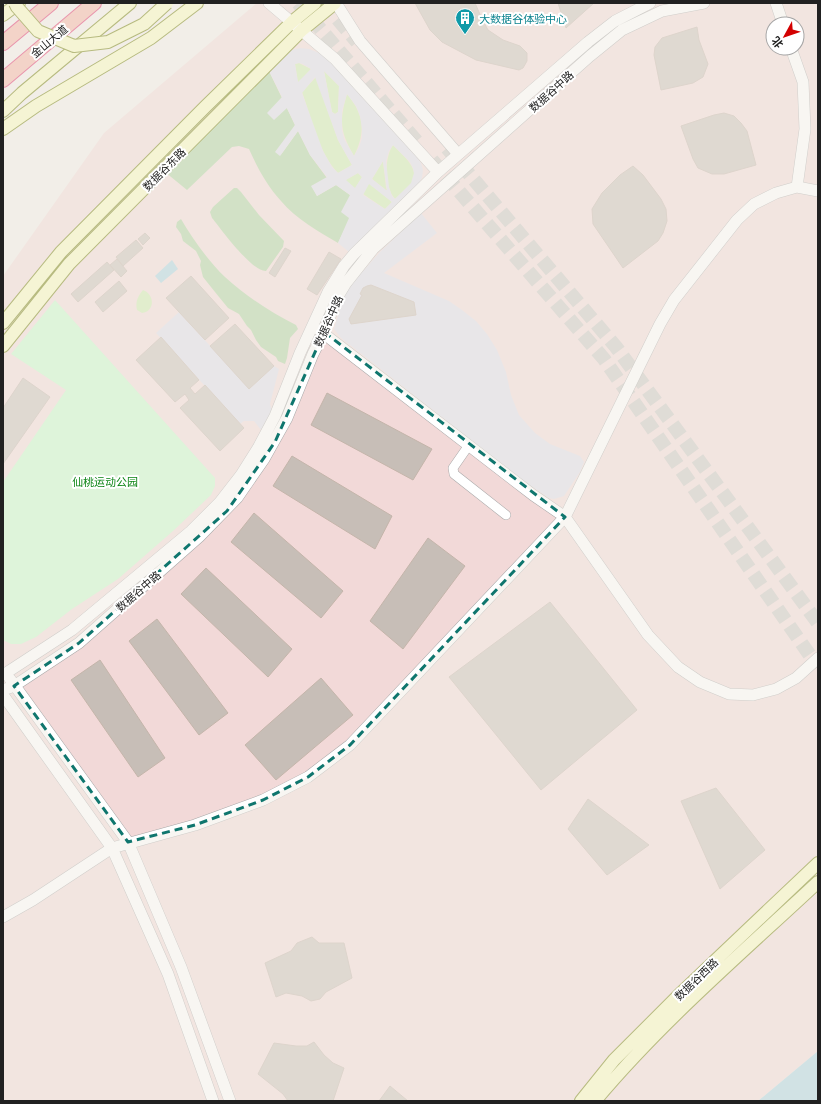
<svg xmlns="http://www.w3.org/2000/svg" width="821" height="1104" font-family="'Golos Text','Noto Sans SC',sans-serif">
<rect width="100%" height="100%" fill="#f2eee8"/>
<path fill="#f2d9d8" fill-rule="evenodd" d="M257,3h561v1048l-60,50h-755v-825l101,-143zM773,24h24v24h-24z"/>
<path fill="#cdebae" d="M299,63l12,6 -13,14 -3,-19z
M324,71l15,15 -1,26 -3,2 -3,-2z
M316,77l22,63 14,25 -14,8c-19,-19 -27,-56 -36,-81z
M347,94c17,20 19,38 7,62 -14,-24 -15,-35 -7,-62z
M393,145c9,10 29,24 18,39 -5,5 -11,10 -16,15 -11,-12 -11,-41 -2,-54z
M383,161l3,26 1,4 -15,-12z
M358,173l4,4 -7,12 -10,-9z
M369,183l23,19 -7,7 -22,-15z
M143,290c12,4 12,22 -1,23l-5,-3c-2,-8 1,-14 6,-20z"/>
<path fill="#acd19d" d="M268,69l27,56 -15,31 18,-25 12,24 17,23 -15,8 5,10 19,-11 14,10v23l-12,25c-20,-12 -42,-24 -57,-42 -14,-15 -24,-34 -32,-52l-10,-3 -7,1 -45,43 -22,-18z
M234,188h3l4,4 18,23 25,26 -1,6 -17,24c-14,1 -45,-42 -54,-53l-2,-6 3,-5z
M181,219c11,19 28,43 44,58 21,19 45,35 71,48l2,4 -8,9 -3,20 -2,6 -7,-3 -2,-4 -15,-10 -5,-7 -5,-10 -4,-4 -8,-12 -11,-6 -13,-16 -12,-15 -3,-12 1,-4 -5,-10 -13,-10 -2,-7 -5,-7 1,-5z"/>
<path fill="#c6faca" d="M55,300l160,178v8l-4,9 -38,36 -55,48 -46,30 -36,28 -15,7h-10l-8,-4v-158l63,-92 -55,-36z"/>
<path fill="#dcdce8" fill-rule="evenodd" d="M300,48l9,1 15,6 92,101 5,7 2,7 -1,8 -4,7 -69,67 -11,-9 11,-25 -8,-6 9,-17 -14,-10 -19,11 -6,-10 16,-9 -17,-22 -12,-24 -18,25 -5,-4 20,-27 -8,-17 -13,12 -7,-7 15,-16 -14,-28 18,-16 6,-3zM299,63l4,1 8,5 -13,13 -3,-18zM324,71l15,15 -1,26 -3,2 -3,-2zM315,77l23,63 14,25 -14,8 -6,-6 -9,-16 -21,-58zM347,94l9,12 4,10 2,12v10l-3,9 -5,9 -10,-17 -2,-9v-19zM393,145l17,17 3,6 1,5 -3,10 -16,16 -3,-3 -3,-9 -3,-26 3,-10zM383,161l4,29h-1l-14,-11zM358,173l4,4 -7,11 -9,-8zM369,184l23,18 -7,7 -22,-14z
M421,213l16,20 -53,40 65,28 13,9 14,11 11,13 10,16 9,22 5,23 8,20 16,18 15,11 30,12 4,6 -4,10 -16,24 -10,3 -5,-1 -27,-18 -181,-142 -7,-9 10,-33 12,-17 24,-27z
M179,312l70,76 25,-22 5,3 -9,35 2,6 -11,20 -7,-9h-10l-4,3 -84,-91z"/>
<path fill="#a8d3df" d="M172,260l6,9 -17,14 -6,-7z
M818,1051v50h-60z"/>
<path fill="#c7beb7" stroke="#c4b5aa" d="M415,3h60l7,16 6,11 15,10 17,6 7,7v8l-4,7 -4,2 -43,-10 -34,-18 -12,-12z
M558,3h36l-28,25z
M697,27l2,13 9,24 -5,13 -10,6 -32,7 -7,-35 1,-8 7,-9z
M724,113l10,3 7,7 6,8 9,34 -32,9h-12l-14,-6 -5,-9 -12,-33 33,-11z
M633,166l10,9 18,24 5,10 1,12 -4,12 -5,8 -35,27 -30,-44 -1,-15 10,-16 18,-18z
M145,233l5,5 -7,7 -5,-6z
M136,240l7,8 -20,18 -7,-9z
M285,248l6,3 -16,26 -6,-4z
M329,252l12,7 -24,36 -10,-6z
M117,259l10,12 -6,6 -11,-12z
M107,262l7,8 -36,32 -7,-8z
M191,276l38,42 -24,22 -39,-42z
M119,281l8,10 -24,21 -8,-10z
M371,285l43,17 2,13 -65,9 -2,-5 13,-24 -2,-1 3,-6 4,-2z
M235,324l39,42 -25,23 -39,-43z
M161,337l38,43 -9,8 5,6 10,-9 39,43 -24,23 -40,-43 9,-8 -4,-6 -10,8 -39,-42z
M23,378l27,19 -47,67v-56z
M327,393l105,56 -19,31 -102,-55z
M292,456l100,60 -17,33 -102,-63z
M254,513l89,78 -22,27 -90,-76z
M428,538l37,28 -62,83 -33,-28z
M206,568l86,81 -24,28 -87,-83z
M550,602l87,108 -96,80 -92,-113z
M157,619l71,94 -29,22 -70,-94z
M100,660l65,98 -27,19 -67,-97z
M321,678l32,37 -77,65 -31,-35z
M716,788l49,62 -45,39 -39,-88z
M588,799l61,46 -42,30 -39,-46z
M312,937l7,6h25l8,35 -26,14 -6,7 -9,2 -9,-5 -16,-3 -10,4 -11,-34 26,-12 6,-8z
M314,1042l10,13 9,8 11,5 -11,33h-45l-5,-7 -25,-20 16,-31 22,3h11z
M390,1086l18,15h-29z"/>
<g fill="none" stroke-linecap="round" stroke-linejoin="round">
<path stroke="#c8c5c0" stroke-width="14" stroke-dasharray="14 7" stroke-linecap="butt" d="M298,3l121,141
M324,3l33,39
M447,148l169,199 202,276
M432,160l172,199 214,308"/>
<defs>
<path id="minor" d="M469,445l-16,23 1,6 52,41"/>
<path id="tertiary" d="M269,3l66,56 103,113
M336,3l24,38 98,113
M776,3l7,21
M791,48l12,34 2,47 -8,58
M319,330l214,165 32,22 83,118 30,32 22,15 29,12 24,1 23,-6 20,-11 22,-20
M3,675l69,-45 119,-99 29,-29 21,-27 17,-27 17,-32 25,-63 28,-61 16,-26 10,-12 84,-82 150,-130 27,-21 35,-18
M10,679l118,163 53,125 49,134
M3,690l11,-4 65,-43 120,-106 38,-39 27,-39 23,-41 26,-64 11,-22 13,-34 9,-15 27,-34 217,-193 32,-26 40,-19 42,-8
M3,695l109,153 56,126 45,127
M3,917l30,-17 79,-52 83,-23 68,-25 45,-23 42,-32 215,-228 95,-193 14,-24 63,-80 17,-16 22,-11 21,-6 21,4"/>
<path id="secondary" d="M3,15l16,-12
M3,111l19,-18 108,-90
M3,129l33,-23 115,-68 46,-35
M3,323l58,-71 144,-145 87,-85 23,-19
M3,346l66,-82 233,-234 33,-27
M581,1101l33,-41 68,-68 136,-129
M595,1101c67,-80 147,-148 223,-219"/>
<path id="trunk" d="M3,43l48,-40
M3,80l91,-77"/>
</defs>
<use href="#minor" stroke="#a8a8a8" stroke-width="10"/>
<use href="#tertiary" stroke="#a8a8a8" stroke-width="12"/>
<use href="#secondary" stroke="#707d04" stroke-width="14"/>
<use href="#trunk" stroke="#de2766" stroke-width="16"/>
<use href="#minor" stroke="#fff" stroke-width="9"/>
<use href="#tertiary" stroke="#fff" stroke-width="11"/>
<use href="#secondary" stroke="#f8fabd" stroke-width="12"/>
<use href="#trunk" stroke="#f3b2a2" stroke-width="14"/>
<defs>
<path id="secondary-bridge" d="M15,3l2,4 21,24 36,15 34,-4 36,-18 23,-21"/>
</defs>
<use href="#secondary-bridge" stroke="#707d04" stroke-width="14" stroke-linecap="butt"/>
<use href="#secondary-bridge" stroke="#f8fabd" stroke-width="12"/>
</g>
<path d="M0 0H821V1104H0ZM324,332l241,185 -215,228 -42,32 -45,23 -68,25 -67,17 -114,-156 65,-43 148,-132 48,-69z" fill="#f2eee8" fill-opacity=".55" fill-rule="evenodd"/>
<path fill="none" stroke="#0f766e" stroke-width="3" stroke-dasharray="8 5" stroke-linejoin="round" d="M324,332l241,185 -215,228 -42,32 -45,23 -68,25 -67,17 -114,-156 65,-43 148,-132 48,-69z"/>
<defs>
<symbol id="building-pin" viewBox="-11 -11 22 30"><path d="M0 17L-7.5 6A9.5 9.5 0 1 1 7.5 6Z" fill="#0f9aa8" stroke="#fff"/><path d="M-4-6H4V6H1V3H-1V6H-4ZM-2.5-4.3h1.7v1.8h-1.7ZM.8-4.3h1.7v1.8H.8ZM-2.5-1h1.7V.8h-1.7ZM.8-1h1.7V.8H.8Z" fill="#fff"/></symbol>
</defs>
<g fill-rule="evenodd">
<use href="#building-pin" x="454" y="7" width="22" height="30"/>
</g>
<g text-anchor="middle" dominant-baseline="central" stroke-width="4" stroke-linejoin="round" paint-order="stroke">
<g font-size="11" fill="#0d838f" stroke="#fff" text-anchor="start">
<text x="479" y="18">大数据谷体验中心</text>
</g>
<g font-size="11" fill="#212121" stroke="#fff">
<text transform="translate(49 41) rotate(-40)">金山大道</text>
<text transform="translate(551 91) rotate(-42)">数据谷中路</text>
<text transform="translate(164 169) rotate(-45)">数据谷东路</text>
<text transform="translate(328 321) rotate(-66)">数据谷中路</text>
<text transform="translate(138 591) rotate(-41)">数据谷中路</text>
<text transform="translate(696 979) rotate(-44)">数据谷西路</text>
</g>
<g font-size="11" fill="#0b8414" stroke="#fff">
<text x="105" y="481">仙桃运动公园</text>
</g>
</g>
<rect width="821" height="1104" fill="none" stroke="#212121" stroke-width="8"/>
<g transform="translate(785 36) rotate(230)"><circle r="19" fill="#ffffff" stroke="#a6a6a6"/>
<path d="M0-3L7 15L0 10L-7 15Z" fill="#d30001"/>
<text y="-6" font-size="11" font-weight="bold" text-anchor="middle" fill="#212121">北</text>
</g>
</svg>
